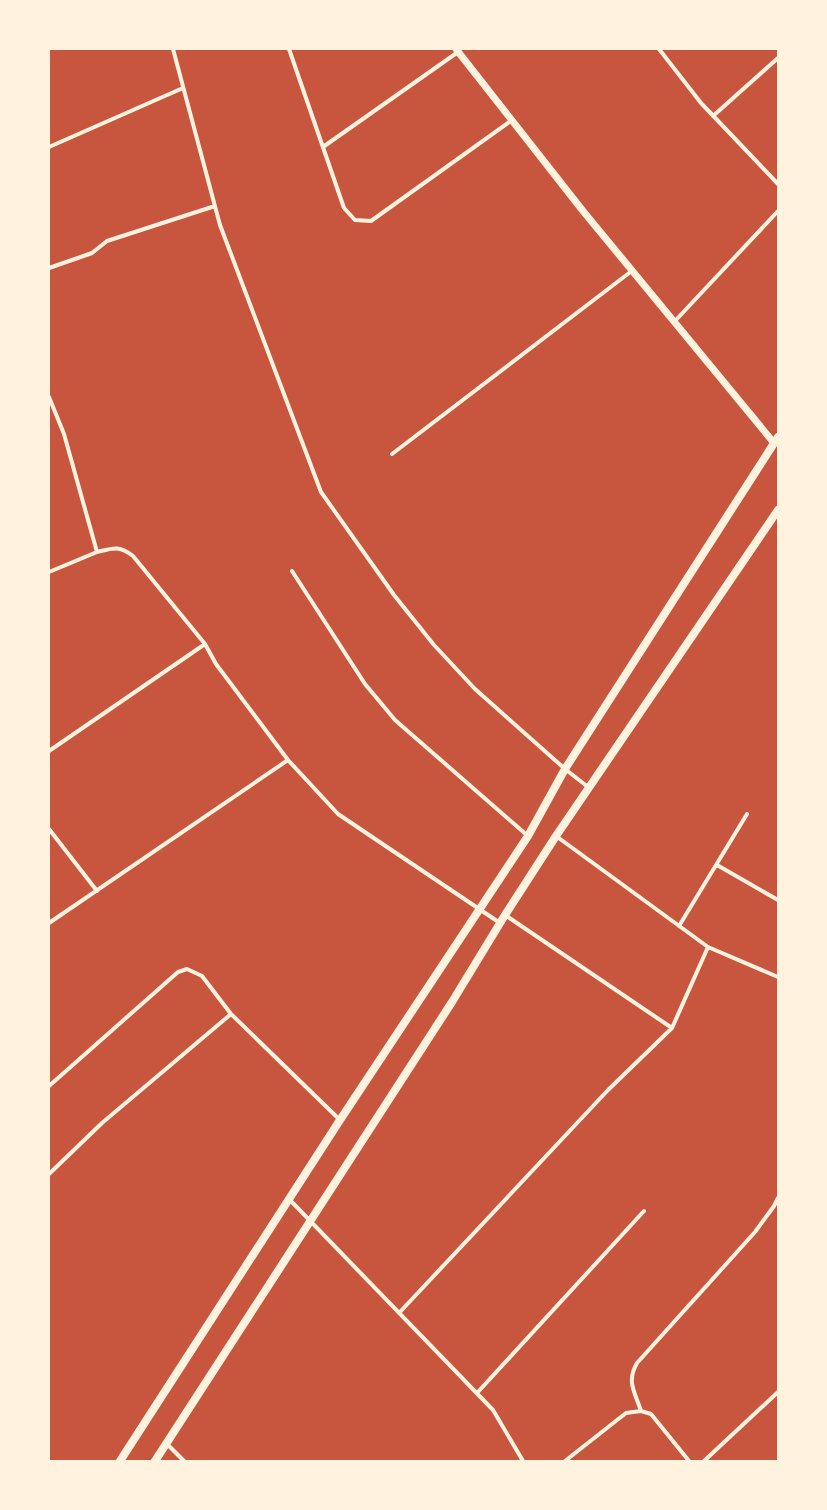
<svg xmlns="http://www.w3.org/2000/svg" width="827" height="1510" font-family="'Varela Round',sans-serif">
<rect width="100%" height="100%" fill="#c8553d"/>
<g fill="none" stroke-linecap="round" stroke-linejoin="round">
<path stroke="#fff3e0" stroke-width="4" d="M173,49l47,176 101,267 73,103 40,50 41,44 90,80 23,18
M289,49l55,159 11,12 16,1 141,-101
M659,49l42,54 77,81
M713,116l65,-58
M49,147l134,-59
M323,147l135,-95
M49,268l43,-15 15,-12 108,-35
M675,321l103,-110
M49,397l15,37 33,118c16,-4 22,-7 36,4l72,88 11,20 72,96 50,54 162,109
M392,454l241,-184
M292,571l73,113 30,36 133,116
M49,572l48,-20
M49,751l156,-107
M49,829l48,62
M556,836l152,111 70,30
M717,865l61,35
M505,915l167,113
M49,923l239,-163
M679,926l68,-112
M49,1086l129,-114 9,-3 15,7 29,38 109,106
M49,1174l53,-51 129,-109
M289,1199l204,211 30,51
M399,1313l209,-223 64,-62 36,-81
M477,1393l167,-182
M641,1411c-6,-19 -15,-29 -4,-48l118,-131 19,-26 4,-8
M166,1443l18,18
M565,1461l61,-48 15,-2 10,3 38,47
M704,1461l74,-69"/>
<path stroke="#fff3e0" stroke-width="7" d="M456,49l127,162 191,232"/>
<path stroke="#fff3e0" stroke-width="8" d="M120,1461l220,-341 188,-284 37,-67 213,-332
M155,1461l297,-459 53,-87 51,-79 222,-326"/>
</g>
<rect width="827" height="1510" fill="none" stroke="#fff3e0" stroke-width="100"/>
</svg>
